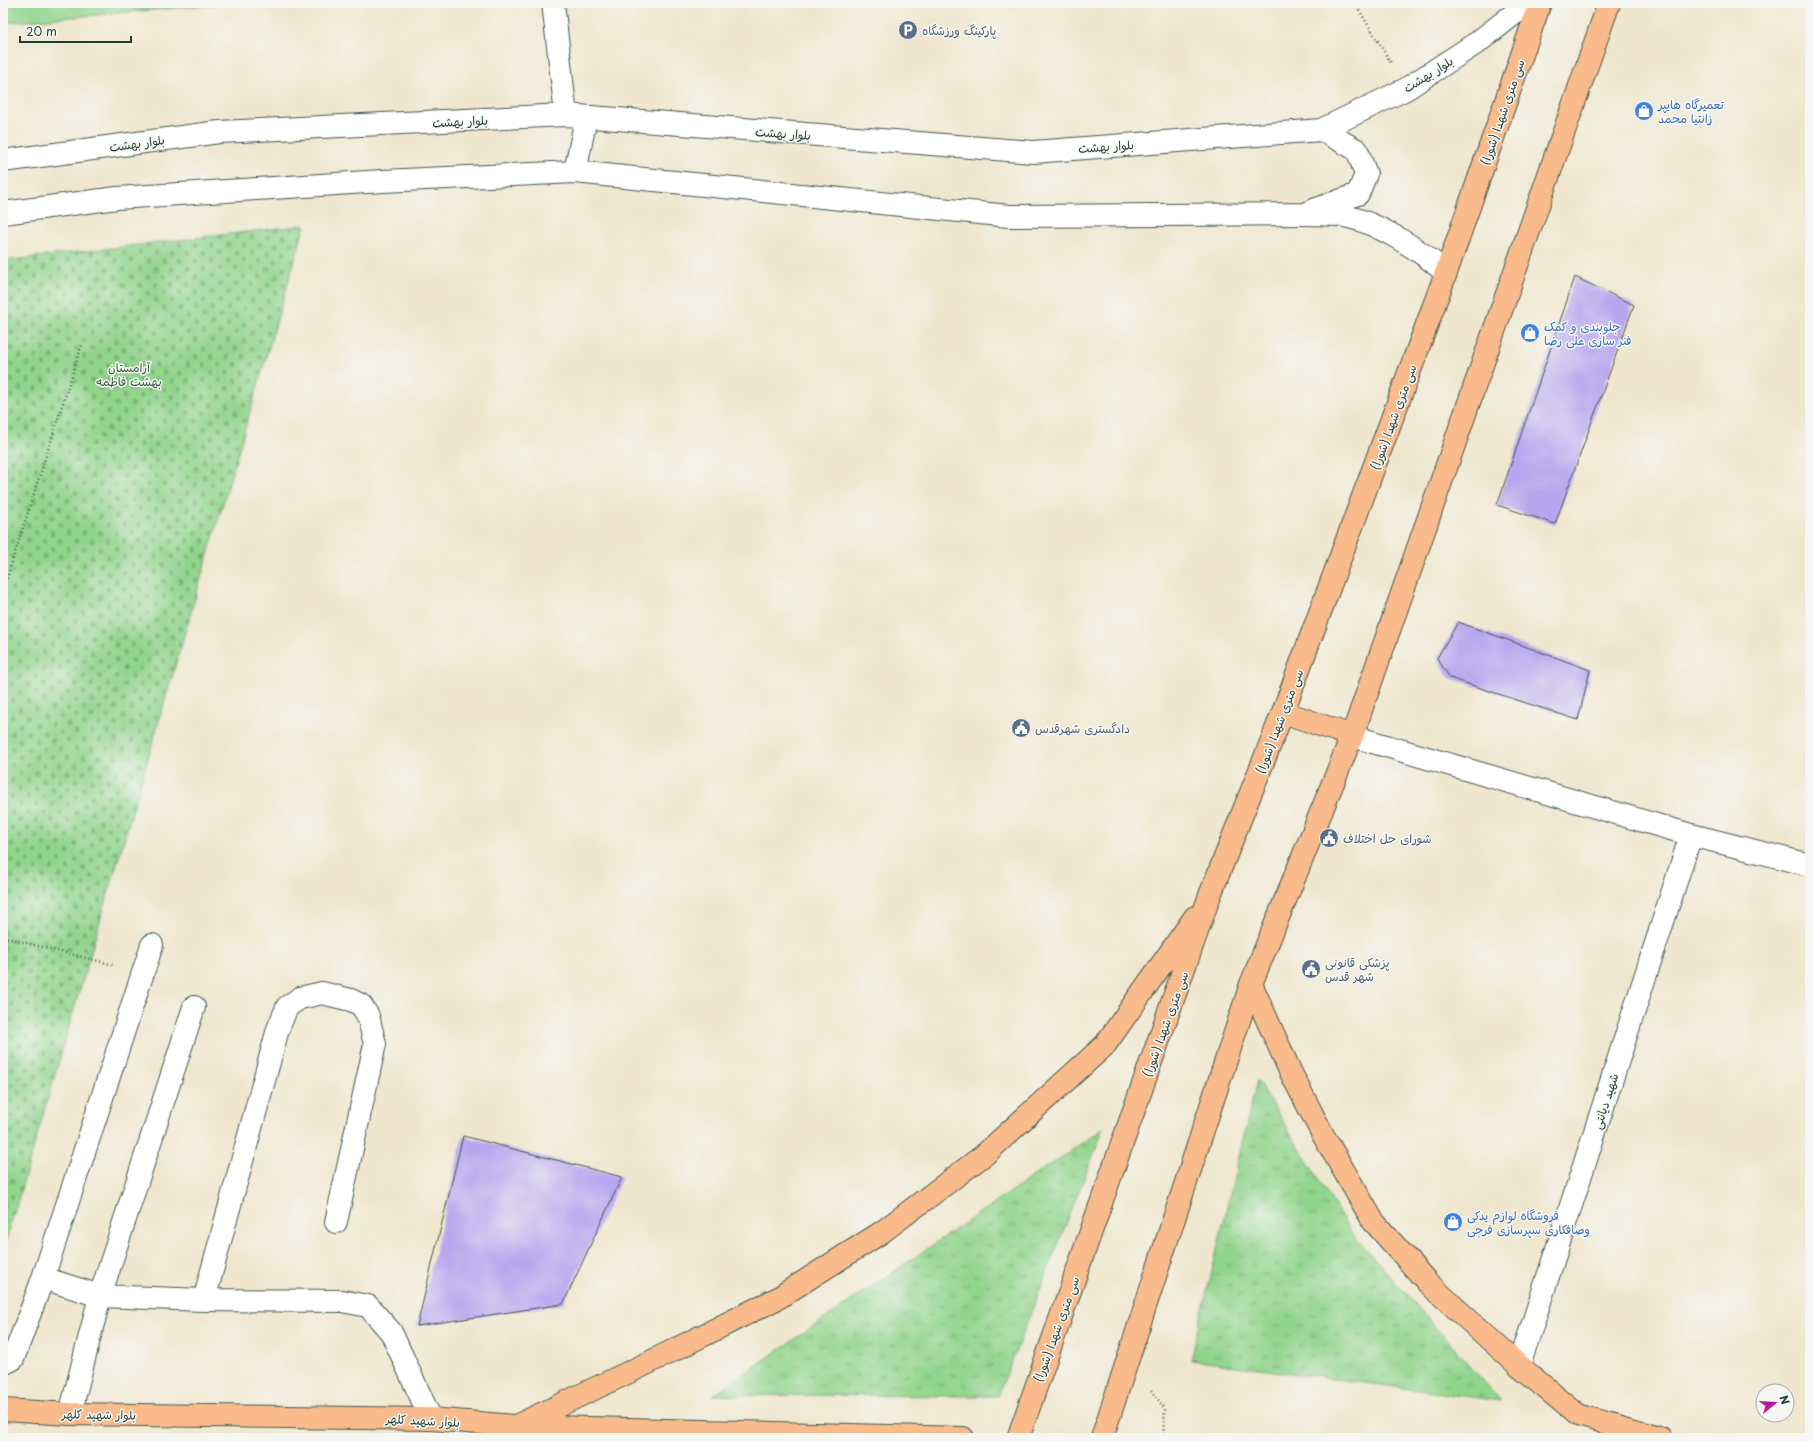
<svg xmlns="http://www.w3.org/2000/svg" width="1813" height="1441" font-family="'Playpen Sans','Playpen Sans Arabic',sans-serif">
<defs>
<pattern id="grass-tufts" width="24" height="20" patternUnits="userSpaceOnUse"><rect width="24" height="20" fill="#91d48c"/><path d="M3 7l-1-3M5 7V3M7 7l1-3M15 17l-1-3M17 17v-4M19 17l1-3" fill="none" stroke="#76ad73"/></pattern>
<pattern id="cemetery-stones" width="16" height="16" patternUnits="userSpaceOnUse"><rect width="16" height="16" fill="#91d48c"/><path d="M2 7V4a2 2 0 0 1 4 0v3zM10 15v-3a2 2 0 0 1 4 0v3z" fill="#76ad73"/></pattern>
</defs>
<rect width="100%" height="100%" fill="#f6f6f2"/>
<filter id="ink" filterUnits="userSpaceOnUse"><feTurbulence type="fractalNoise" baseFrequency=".025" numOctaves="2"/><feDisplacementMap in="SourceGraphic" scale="8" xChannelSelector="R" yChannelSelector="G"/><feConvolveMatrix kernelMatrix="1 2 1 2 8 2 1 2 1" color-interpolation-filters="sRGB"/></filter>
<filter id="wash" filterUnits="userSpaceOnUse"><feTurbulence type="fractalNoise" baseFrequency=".012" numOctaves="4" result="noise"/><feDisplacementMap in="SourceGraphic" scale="16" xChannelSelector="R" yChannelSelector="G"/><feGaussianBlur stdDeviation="0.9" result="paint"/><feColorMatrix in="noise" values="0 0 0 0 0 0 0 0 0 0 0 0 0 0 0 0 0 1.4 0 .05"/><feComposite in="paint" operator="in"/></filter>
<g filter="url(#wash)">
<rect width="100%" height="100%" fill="#efe6cd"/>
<path fill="url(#grass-tufts)" stroke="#588860" d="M1257,1080l94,152 150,169 -310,-41z
M1104,1128l-106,268 -285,-1z"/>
<path fill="url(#cemetery-stones)" stroke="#588860" d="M305,225l-302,1026v-990z"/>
<path fill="#91d48c" stroke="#588860" d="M3,3h230l-230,20z"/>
<g id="blocks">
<path fill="#b6a6ee" d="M1575,277l59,28 -79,219 -58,-19z
M1458,622l132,48 -12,50 -128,-42 -13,-20z
M463,1136l159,41 -59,127 -146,22z"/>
</g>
</g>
<g filter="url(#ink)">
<use href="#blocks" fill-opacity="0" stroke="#3e564b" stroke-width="1"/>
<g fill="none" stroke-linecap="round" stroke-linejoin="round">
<defs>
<path id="minor" d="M553,3l13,112
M3,161l216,-29 347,-17 467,37 288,-22 85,-41 72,-47 50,-39
M575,172l11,-54
M1311,211l47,-17 8,-20 -9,-24 -36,-20
M3,213l114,-15 266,-17 192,-9 434,44 295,-2c13,0 27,0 40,2 33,6 78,35 102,57
M1352,736l339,99 119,30
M43,1278l57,18 94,-289
M204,1300l74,-271 9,-22 13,-9 22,-5 29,7 10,5 7,11 7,28 -39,178
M3,1364l10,-5 30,-81 109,-333
M1519,1366l172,-531
M70,1414l30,-118 104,4 138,1 26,5 23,26 40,87"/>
<path id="major" d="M1283,712l69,24
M1251,984l40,89 31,60 51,88 55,62 91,83 59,49 82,23
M3,1410l67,4 361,5 84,7 448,12
M518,1425l126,-60 134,-67 104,-66 102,-77 121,-110 90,-128
M1018,1438l192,-543 73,-183 163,-439 94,-270
M1102,1438l149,-454 101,-248 257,-733"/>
</defs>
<use href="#minor" stroke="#3e564b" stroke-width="24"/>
<use href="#major" stroke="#3e564b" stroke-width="24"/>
<path stroke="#3e564b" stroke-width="2.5" stroke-dasharray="1 3" stroke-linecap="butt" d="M1355,3l36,60
M3,590l79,-246
M3,937l111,28
M1151,1390l14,19 -2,29"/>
<use href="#minor" stroke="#fff" stroke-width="22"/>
<use href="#major" stroke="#fabb8c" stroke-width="22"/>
</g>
</g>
<defs>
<symbol id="parking-disc" viewBox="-11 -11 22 22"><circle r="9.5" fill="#5c6f8a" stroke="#f6f6f2"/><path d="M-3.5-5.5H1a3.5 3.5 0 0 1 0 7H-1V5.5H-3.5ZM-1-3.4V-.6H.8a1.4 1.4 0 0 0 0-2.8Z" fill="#fff"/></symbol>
<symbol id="shop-disc" viewBox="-11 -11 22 22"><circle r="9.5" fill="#3f7fe0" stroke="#f6f6f2"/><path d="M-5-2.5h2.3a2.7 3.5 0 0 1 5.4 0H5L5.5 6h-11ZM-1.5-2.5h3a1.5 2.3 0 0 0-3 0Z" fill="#fff"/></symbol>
<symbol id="civic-disc" viewBox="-11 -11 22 22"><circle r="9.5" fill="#5c6f8a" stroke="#f6f6f2"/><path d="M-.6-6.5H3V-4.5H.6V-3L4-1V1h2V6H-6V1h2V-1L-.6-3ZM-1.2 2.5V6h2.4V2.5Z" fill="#fff"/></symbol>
</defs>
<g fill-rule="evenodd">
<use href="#parking-disc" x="897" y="19" width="22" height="22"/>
<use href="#shop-disc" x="1633" y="100" width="22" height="22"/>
<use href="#shop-disc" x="1519" y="322" width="22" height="22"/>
<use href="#civic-disc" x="1010" y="717" width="22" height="22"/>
<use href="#civic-disc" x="1318" y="827" width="22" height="22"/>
<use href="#civic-disc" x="1300" y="958" width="22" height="22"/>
<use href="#shop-disc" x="1442" y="1211" width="22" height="22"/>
</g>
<g text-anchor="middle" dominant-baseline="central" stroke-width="3" stroke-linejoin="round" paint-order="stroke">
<g font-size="12" fill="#4e5e75" stroke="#f6f6f2" text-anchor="start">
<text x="922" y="30">پارکینگ ورزشگاه</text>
<text x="1035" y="728">دادگستری شهرقدس</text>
<text x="1343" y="838">شورای حل اختلاف</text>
<text x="1325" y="962">پزشکی قانونی<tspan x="1325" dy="14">شهر قدس</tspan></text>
</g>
<g font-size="12" fill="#1f3d34" stroke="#f6f6f2">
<text transform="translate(1428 74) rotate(-32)">بلوار بهشت</text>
<text transform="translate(1502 112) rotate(-71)">سی متری شهدا (شورا)</text>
<text transform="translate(460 121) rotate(-3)">بلوار بهشت</text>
<text transform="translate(783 133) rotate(4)">بلوار بهشت</text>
<text transform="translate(137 143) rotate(-8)">بلوار بهشت</text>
<text transform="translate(1106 146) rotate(-4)">بلوار بهشت</text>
<text transform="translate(1393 417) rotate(-70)">سی متری شهدا (شورا)</text>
<text transform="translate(1279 721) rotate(-69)">سی متری شهدا (شورا)</text>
<text transform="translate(1165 1024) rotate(-70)">سی متری شهدا (شورا)</text>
<text transform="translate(1605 1101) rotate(-72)">شهید دیانتی</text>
<text transform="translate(1056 1329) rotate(-70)">سی متری شهدا (شورا)</text>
<text transform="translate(99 1414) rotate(1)">بلوار شهید کلهر</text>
<text transform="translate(423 1420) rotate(3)">بلوار شهید کلهر</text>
</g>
<g font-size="12" fill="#366cbe" stroke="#f6f6f2" text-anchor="start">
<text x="1658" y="104">تعمیرگاه هایپر<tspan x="1658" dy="14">زانتیا محمد</tspan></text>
<text x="1544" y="326">جلوبندی و کمک<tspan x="1544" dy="14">فنر سازی علی رضا</tspan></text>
<text x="1467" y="1215">فروشگاه لوازم یدکی<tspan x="1467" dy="14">وصافکاری سپرسازی فرجی</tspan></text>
</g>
<g font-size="12" fill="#365b46" stroke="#f6f6f2">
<text x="129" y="367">آرامستان<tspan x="129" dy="14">بهشت فاطمه</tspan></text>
</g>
</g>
<rect width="1813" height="1441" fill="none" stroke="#f6f6f2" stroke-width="16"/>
<g transform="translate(1775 1403) rotate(72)"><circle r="19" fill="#f6f6f2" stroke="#a0aca6"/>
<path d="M0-3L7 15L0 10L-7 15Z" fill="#b5179e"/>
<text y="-6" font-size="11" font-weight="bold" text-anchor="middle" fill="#1f3d34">N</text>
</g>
<path d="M20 36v6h111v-6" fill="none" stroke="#1f3d34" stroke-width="2"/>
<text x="26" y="36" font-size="12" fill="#1f3d34" stroke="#f6f6f2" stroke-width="3" paint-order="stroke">20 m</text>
</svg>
